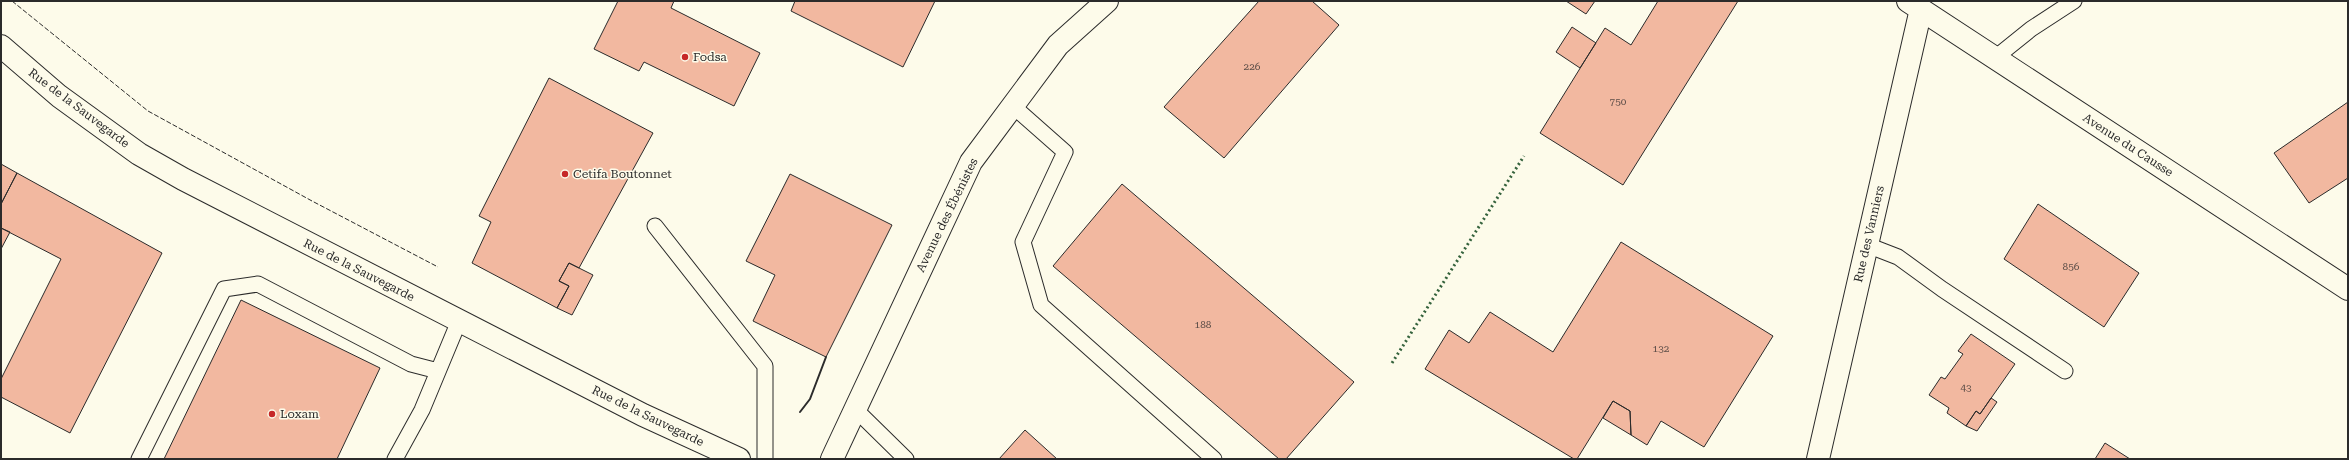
<svg xmlns="http://www.w3.org/2000/svg" width="2349" height="460" font-family="'Roboto Serif',serif">
<rect width="100%" height="100%" fill="#fdfbea"/>
<path fill="#f2b8a0" stroke="#2b2b2b" d="M618,1h56l-3,7 89,45 -26,53 -90,-44 -5,9 -45,-22z
M795,1h140l-32,66 -112,-56z
M1259,1h53l27,24 -115,133 -60,-51z
M1566,1h29l-9,13z
M1658,1h80l-115,184 -83,-52 65,-105 26,17z
M1572,27l24,16 -16,25 -24,-16z
M549,78l104,55 -74,135 -10,-5 -10,18 10,5 -12,22 -85,-45 19,-41 -12,-6z
M2348,102v76l-39,25 -35,-50z
M1,164l16,9 -16,31z
M17,173l145,80 -92,180 -69,-36v-18l60,-120 -60,-31v-24z
M790,174l102,51 -66,132 -73,-36 22,-46 -29,-14z
M1122,184l232,198 -68,77h-7l-226,-193z
M2038,204l101,69 -35,54 -100,-68z
M1,228l9,4 -9,17z
M1621,242l152,94 -69,111 -43,-26 -14,24 -16,-10 -1,-24 -17,-10 -36,58h-3l-149,-90 24,-39 20,13 21,-31 63,40z
M569,263l24,12 -21,40 -15,-7 12,-22 -10,-5z
M241,300l139,68 -43,91h-173z
M1971,334l44,30 -35,50 -4,-3 -10,15 -19,-13 2,-5 -20,-13 12,-18 4,2 18,-25 -5,-3z
M1991,398l6,4 -20,29 -11,-5 10,-15 4,3z
M1613,401l17,10 1,24 -28,-17z
M1025,430l32,29h-58z
M2105,443l25,16h-35z"/>
<g fill="none" stroke-linecap="round" stroke-linejoin="round">
<defs>
<path id="lane" d="M1995,58l36,-29 43,-28
M1013,106l52,46 -42,90 18,63 173,154
M655,226l110,140v93
M1867,245l31,12 44,32 123,82
M855,409l51,50
M139,459l85,-170 34,-5 153,80 27,7
M395,459l27,-49 37,-89"/>
<path id="street" d="M1908,1l440,288
M1,46l58,50 80,58 44,25 460,236 96,44
M1818,459l103,-450"/>
<path id="secondary" d="M832,459l139,-297 87,-117 49,-44"/>
</defs>
<use href="#lane" stroke="#2b2b2b" stroke-width="17"/>
<use href="#street" stroke="#2b2b2b" stroke-width="24"/>
<use href="#secondary" stroke="#2b2b2b" stroke-width="24"/>
<use href="#lane" stroke="#fdfbea" stroke-width="15"/>
<use href="#street" stroke="#fdfbea" stroke-width="22"/>
<use href="#secondary" stroke="#fdfbea" stroke-width="22"/>
<path stroke="#34623c" stroke-width="3" stroke-dasharray="2 3" stroke-linecap="butt" d="M1392,363l132,-207"/>
<path stroke="#2b2b2b" stroke-width="1" stroke-dasharray="5 2" stroke-linecap="butt" d="M12,1l136,110 164,90 126,66"/>
<path stroke="#2b2b2b" stroke-width="2" d="M800,412l10,-13 16,-42"/>
</g>
<g fill="#c62828" stroke="#fdfbea" stroke-width="1.5">
<circle cx="685" cy="57" r="4"/>
<circle cx="565" cy="174" r="4"/>
<circle cx="272" cy="414" r="4"/>
</g>
<g text-anchor="middle" dominant-baseline="central" stroke-width="3" stroke-linejoin="round" paint-order="stroke">
<g font-size="10" fill="#5d4e48">
<text x="1252" y="66">226</text>
<text x="1618" y="101">750</text>
<text x="2071" y="266">856</text>
<text x="1203" y="324">188</text>
<text x="1661" y="348">132</text>
<text x="1966" y="387">43</text>
</g>
<g font-size="12" fill="#2b2b2b" stroke="#fdfbea" text-anchor="start">
<text x="693" y="57">Fodsa</text>
<text x="573" y="174">Cetifa Boutonnet</text>
<text x="280" y="414">Loxam</text>
</g>
<g font-size="12" fill="#2b2b2b" stroke="#fdfbea">
<text transform="translate(79 108) rotate(37)">Rue de la Sauvegarde</text>
<text transform="translate(2128 145) rotate(33)">Avenue du Causse</text>
<text transform="translate(947 215) rotate(-64)">Avenue des Ébénistes</text>
<text transform="translate(1869 234) rotate(-77)">Rue des Vanniers</text>
<text transform="translate(359 270) rotate(27)">Rue de la Sauvegarde</text>
<text transform="translate(648 416) rotate(26)">Rue de la Sauvegarde</text>
</g>
</g>
<rect width="2349" height="460" fill="none" stroke="#2b2b2b" stroke-width="4"/>
</svg>
